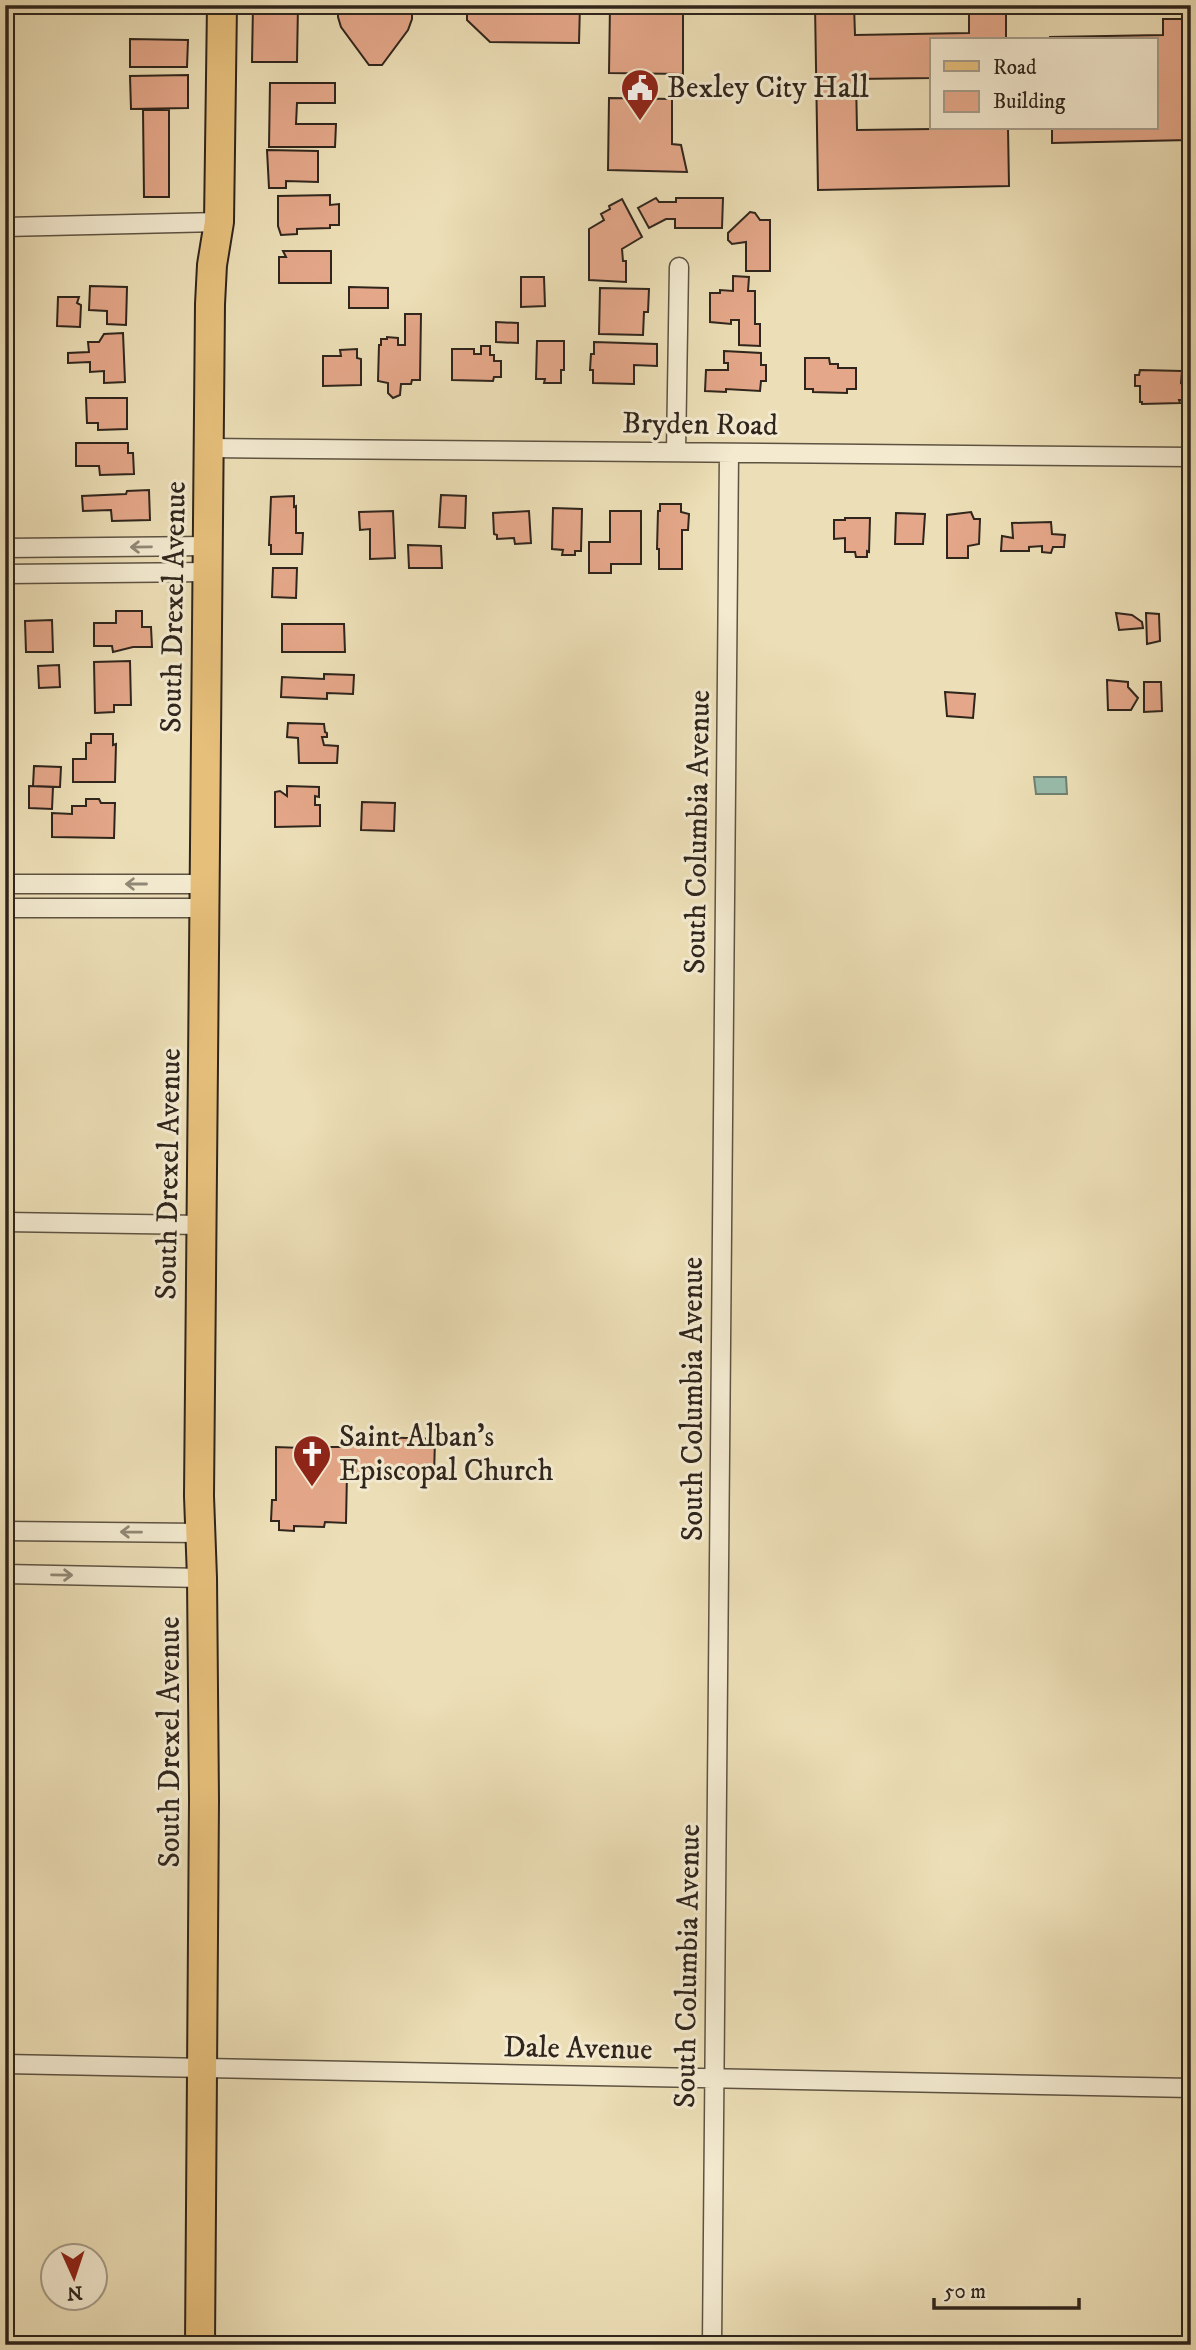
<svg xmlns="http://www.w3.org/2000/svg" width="1196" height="2350" font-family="'IM FELL DW Pica',serif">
<rect width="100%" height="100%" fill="#ecdeb6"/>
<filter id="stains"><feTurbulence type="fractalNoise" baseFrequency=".00286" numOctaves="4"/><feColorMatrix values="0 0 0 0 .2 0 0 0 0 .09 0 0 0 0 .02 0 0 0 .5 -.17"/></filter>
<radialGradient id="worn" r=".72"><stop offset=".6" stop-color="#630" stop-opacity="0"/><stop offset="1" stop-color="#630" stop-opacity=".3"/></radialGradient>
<path fill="#99bcab" stroke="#6f8072" stroke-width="2" d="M1034,777h32l1,17h-31z"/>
<path fill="#e4a789" stroke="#2f251c" stroke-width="2" d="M253,5h45l-1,57h-45z
M338,5h74v14l-4,11 -26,35h-13l-28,-38 -3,-10z
M467,5h113l-1,38 -89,-1 -23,-22z
M610,5h73v69l-74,-1z
M815,5h39l1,30 114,-2v-28h37v35h-74v38l-76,1 1,51 151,-2 1,58 -191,4z
M1163,19h28v111h-3l1,10 -137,3v-15h104v-88h-106v-3l113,-2z
M130,39l58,1 -1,27h-57z
M188,75v33l-57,1 -1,-33z
M270,83h65v20h-38l-1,21h40l-1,23h-66z
M609,98l63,1v45l9,1 6,27 -79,-2z
M143,110h26v87h-25z
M267,150l51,1v31l-32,-1v7h-17z
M330,195v10l9,-1v21h-9v3l-33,1v5l-16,1 -3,-9v-30z
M656,198l3,4h17v-4h47l-1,30h-47v-9h-9l-17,9 -11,-20z
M622,199l20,38 -20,12 1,12h3v21l-37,-2v-51l15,-9 -3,-6 9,-5 -1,-3z
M750,212l5,1 5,7h10v51h-24v-29l-14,2 -4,-4v-7z
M283,251h48v32h-52v-26h7z
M733,276l16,1 -1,14h7v33h5v22l-21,-1v-25h-8v4l-21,-2v-29h10v-3l13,1z
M521,277h23l1,29 -24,1z
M90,286l37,1 -1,38 -19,-1v-13l-18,-1z
M349,287l39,1v20h-39z
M600,288l49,1 -1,23h-4l-1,23 -44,-1z
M58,297h21l-2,6 4,2 -1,22 -23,-1z
M405,314h16l-1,66h-8l-1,4h-10l-1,11 -7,3 -5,-5v-10l-10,-2 1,-36h2v-6h6v-2l11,1v7h7z
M496,322l22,1v20l-22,-1z
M123,333l2,49 -21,1v-12l-14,1v-10l-22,1v-10l21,-1 -1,-10h11l5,-8z
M537,341h27v29h-3v13h-17l1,-4h-9z
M594,342l63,2v22l-23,-1v19l-41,-1v-13h-3l1,-16h3z
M481,346h9v9h4v6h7v16h-7l-1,4 -41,-1v-31h22v5h7z
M357,349v9l4,1v26l-38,1v-30h18l-1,-6z
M724,351l37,2v12h5v16h-5l-1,10 -34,-2v3l-21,-1 1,-21h22v-7h-4z
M805,358h24l1,6h8v4h18v21h-9v4l-34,-1v-3h-8z
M1140,370l42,1 -1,12 7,-1v18h-9l1,3 -38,1v-2h-2v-16h-5v-11h4z
M86,398h41v31l-29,1v-7h-11z
M76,443h52v10h5l1,21 -34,1 -1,-9h-23z
M149,490l1,30 -38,1 -1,-11 -28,1 -1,-15 44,-2 1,-3z
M441,495l25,1 -1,32 -26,-1z
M294,496v11l2,-1v27h7l-1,21h-31v-9h-2l2,-48z
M660,504h21v8l8,2 -1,16h-6v39h-23v-20h-2l1,-38h2z
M553,508l29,1 -1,42h-6v4h-13l1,-5 -11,-1z
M393,511l2,47 -25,1v-30l-10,1 -1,-18z
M529,511l2,32 -16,1 -1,-6 -17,1v-4l-3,-1 -1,-21z
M610,511h31v53h-30v9h-22v-31h21z
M971,512l3,7h6l-1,25 -11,2v12h-21v-43z
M896,513l29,1 -2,30h-28z
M845,518h25l-1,34 -2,-1v6h-11l-1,-5h-10v-14l-11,1v-19h11z
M1051,522l1,12 13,1 -1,12h-11l-2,6 -9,-1v-6l-13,1v4h-28l1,-15 11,2 -1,-15z
M408,545l33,1 1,22h-33z
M273,568h24l-1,30 -24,-1z
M116,611h26v16h9l1,20h-19l-20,5 -1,-6h-18v-23h22z
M1116,613l16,2 10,7 1,6 -24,2z
M1146,613l13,1 1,27 -13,3z
M52,620l1,32h-27l-1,-31z
M282,624h62l1,28h-63z
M130,661l1,44h-17v7l-19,1 -1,-51z
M59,665l1,22 -21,1 -1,-22z
M324,674l30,1 -1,19 -26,-1v6l-46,-2 1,-20 42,2z
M1107,680l21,2v5l10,11 -7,12h-23z
M1144,682h17l1,29 -18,1z
M945,692l30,2 -2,24 -26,-2z
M288,723l36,1 1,8 2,1v4h-5l2,8 14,1 -1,17h-38l-1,-25 -11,-1z
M91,734h22v11l3,-1 -1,38h-42v-23h13v-16h5z
M34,766l27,1 -1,20 -27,-1z
M29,786l24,1 -1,22 -23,-1z
M287,786l32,1v10l-4,-1v9h5v21l-45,1v-35l5,-1 7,5z
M86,799h13l2,4h14l-1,35 -62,-1v-24l20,1v-8h14z
M362,802l33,1 -1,28 -33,-1z
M347,1436l88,3 -1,37 -87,-3 -1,50 -21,-1 -1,5 -30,-1v5l-15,-1v-9h-8l1,-21h4v-53l53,2v-2h17z"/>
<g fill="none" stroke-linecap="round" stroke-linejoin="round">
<defs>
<path id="street" d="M5,227l214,-5
M210,448l981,9
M676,452l3,-185
M5,548l204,-2
M5,574l204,-2
M5,884h199
M5,908h199
M5,1222l196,3
M5,1531l194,2
M5,1574l197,4
M5,2064l1186,24
M712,2345l17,-1892"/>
<path id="primary" d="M200,2345l4,-545 -2,-222 -3,-82 11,-1192 2,-39 7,-43 3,-217"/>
</defs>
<use href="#street" stroke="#5e5342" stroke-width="21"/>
<use href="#primary" stroke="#2f251c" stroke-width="32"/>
<use href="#street" stroke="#f3ead0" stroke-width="18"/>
<use href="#primary" stroke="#e6bf7b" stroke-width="28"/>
</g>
<defs><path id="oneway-shaft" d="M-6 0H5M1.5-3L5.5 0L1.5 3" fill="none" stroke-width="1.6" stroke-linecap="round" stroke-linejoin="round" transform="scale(1.75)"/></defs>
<g stroke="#918876">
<use href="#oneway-shaft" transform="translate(141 547) rotate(179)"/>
<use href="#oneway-shaft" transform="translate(136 884) rotate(-180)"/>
<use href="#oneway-shaft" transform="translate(131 1532) rotate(-179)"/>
<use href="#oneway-shaft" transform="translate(62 1575) rotate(1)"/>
</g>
<defs>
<symbol id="civic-pin" viewBox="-11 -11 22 30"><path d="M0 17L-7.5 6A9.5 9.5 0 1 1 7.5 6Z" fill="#8f2418" stroke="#f3ead0"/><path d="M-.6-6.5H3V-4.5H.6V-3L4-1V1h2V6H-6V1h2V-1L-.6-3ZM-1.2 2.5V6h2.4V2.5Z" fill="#fff"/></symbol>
<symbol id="church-pin" viewBox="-11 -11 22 30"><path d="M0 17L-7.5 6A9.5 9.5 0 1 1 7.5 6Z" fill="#8f2418" stroke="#f3ead0"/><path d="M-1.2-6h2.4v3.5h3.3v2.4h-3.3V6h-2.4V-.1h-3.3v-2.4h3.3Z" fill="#fff"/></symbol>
</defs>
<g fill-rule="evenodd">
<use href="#civic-pin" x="618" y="66" width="44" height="60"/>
<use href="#church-pin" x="290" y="1432" width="44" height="60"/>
</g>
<g text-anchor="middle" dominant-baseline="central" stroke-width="6" stroke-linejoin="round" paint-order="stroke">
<g font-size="30" fill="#2f251c" stroke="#f3ead0" text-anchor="start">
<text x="667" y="88">Bexley City Hall</text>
<text x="339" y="1437">Saint Alban's<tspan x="339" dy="34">Episcopal Church</tspan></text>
</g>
<g font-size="30" fill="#2f251c" stroke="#f3ead0">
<text transform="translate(700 425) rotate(1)">Bryden Road</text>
<text transform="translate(174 607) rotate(-89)">South Drexel Avenue</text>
<text transform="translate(698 832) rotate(-89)">South Columbia Avenue</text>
<text transform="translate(169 1174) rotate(-89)">South Drexel Avenue</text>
<text transform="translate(693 1399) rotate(-90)">South Columbia Avenue</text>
<text transform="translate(170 1742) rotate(-90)">South Drexel Avenue</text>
<text transform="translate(688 1966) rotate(-89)">South Columbia Avenue</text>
<text transform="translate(578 2049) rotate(1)">Dale Avenue</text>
</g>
</g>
<rect width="1196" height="2350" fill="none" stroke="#ecdeb6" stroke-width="28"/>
<rect x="7" y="7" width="1182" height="2336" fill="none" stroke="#2f251c" stroke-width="3.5"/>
<rect x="14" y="14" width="1168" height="2322" fill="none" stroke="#2f251c" stroke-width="2"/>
<rect x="930" y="38" width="228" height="91" fill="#f3ead0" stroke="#a59b88" stroke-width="2"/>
<rect x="944" y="61" width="35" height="10" fill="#e6bf7b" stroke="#a59b88" stroke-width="2"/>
<text x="993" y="74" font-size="21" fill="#2f251c">Road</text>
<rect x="944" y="91" width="35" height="21" fill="#e4a789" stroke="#a59b88" stroke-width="2"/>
<text x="993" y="108" font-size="21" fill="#2f251c">Building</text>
<g transform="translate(74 2277) rotate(177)"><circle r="33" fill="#f3ead0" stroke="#a59b88" stroke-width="2"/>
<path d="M0-5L12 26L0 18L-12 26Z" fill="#8f2418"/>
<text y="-10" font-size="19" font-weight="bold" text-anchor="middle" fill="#2f251c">N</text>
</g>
<path d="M934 2298v10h145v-10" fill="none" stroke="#2f251c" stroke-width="3.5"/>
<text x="944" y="2298" font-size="21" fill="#2f251c" stroke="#f3ead0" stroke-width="5" paint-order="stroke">50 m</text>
<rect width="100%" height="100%" filter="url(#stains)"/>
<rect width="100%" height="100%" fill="url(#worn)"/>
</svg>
